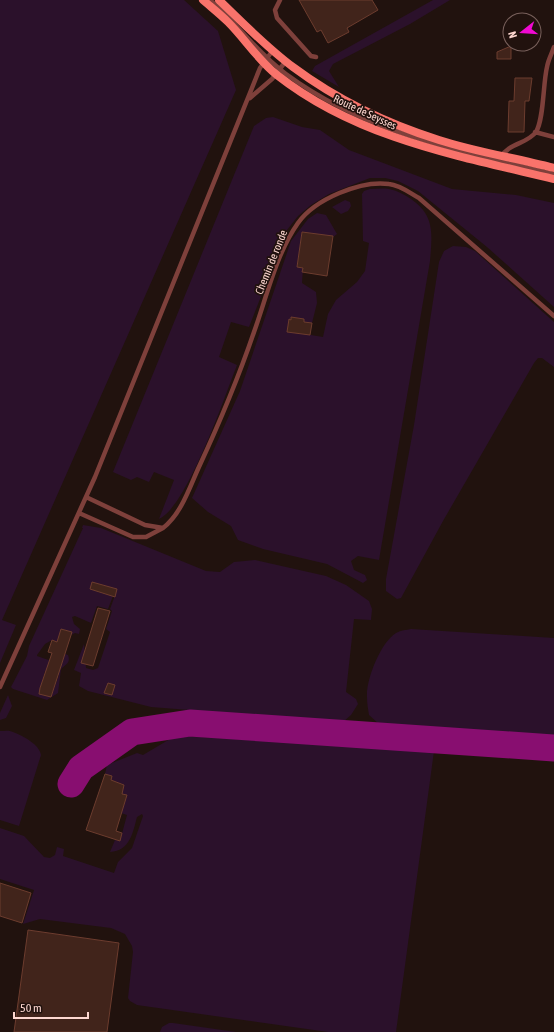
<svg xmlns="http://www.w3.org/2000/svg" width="554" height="1032" font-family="'Asap Condensed',sans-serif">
<rect width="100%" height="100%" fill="#21120e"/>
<path fill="#2b112b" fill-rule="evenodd" d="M0,0h184l34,31 18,59 -234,530 14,5 -16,38z
M433,0h17l-40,24 -77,40 -4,7 10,16 -27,-16 3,-5z
M273,117l29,10 18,3 29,20 103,39 64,6 38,8v104l-67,-60 -69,-56 -20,-10 -13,-3h-15l-41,16 -18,11 -13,11 -11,14 -38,97 -18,-5 -12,35 18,8c-12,31 -50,142 -78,154l15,-39 -20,-8 -5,10 -12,-5 -6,3 -18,-8 141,-346 12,-8z
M370,189c6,0 13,-1 19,0 15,3 36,17 40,32 4,12 2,27 1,40l-51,299 -21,-4 -7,5 3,9 11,5 2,5 -4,3 -36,-19 -64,-15 -25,-9 -7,-14 -23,-14 -16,-14 48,-107 51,-150 17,-22 9,-6 9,2 11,19 -4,3 -31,-5 -5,35 6,1 -1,15 14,9 1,11 -5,20 -8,-1v-3l-13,-1 -2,2 -2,11 36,6 5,-23 8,-14 21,-18 8,-11 4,-28 -6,-2 -1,-47 2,-3z
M345,200l5,2 1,4 -3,5 -7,3 -9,-7z
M453,246l13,1 9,4 79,71v45l-12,-9h-4l-4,5 -91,158 -42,77 -4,1 -11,-8v-12l28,-154 25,-163 5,-11z
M83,525l18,3 105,43 14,1 14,-10 21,-2 71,16 20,9 23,16 3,8 -1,11 -17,-1 -8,73 10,7 2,5 -7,11 -8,7 -192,-15 -63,-16 -9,-5 2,-13 -7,-3 10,-26 2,24 7,2 5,-2 12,-36 -4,-3 6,-18 -2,-2 7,-19 -17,-6 -2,8 15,4 -5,13 -11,-3 -6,17 -16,-7 -3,1 2,7 6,5 -1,5 -4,-1 -4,2 1,-3 -11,-3 -4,13 -5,-2 -7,4 -8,11v1l23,8 2,-1 3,-9 3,1c3,8 -2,9 -7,14l-3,24 -11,7 -34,-11 -2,-2 16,-31 2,-10 54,-118h-1zM45,671l14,4 -8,22 -12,-3z
M411,629l143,9v99l-174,-12 -11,-10c-1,-6 -2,-12 -2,-18 -1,-18 14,-55 29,-64 5,-3 10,-3 15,-4z
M8,695l4,11 -6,12 -6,2v-7z
M0,731c4,0 9,-1 13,1 9,3 27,13 28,23l-22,71 -19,-6z
M185,736l249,15 -38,281h-68l-191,-27 -7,-4 -2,-3 5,-46 -1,-6 -7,-12 -14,-6 -71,-9 -17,5 11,-34 -34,-11v-51l24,8 20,21 6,1 5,-3 2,-8 7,2 -1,7 51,17 4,-11 14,-14 11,-32 -1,-2 -5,3c-4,15 -7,34 -27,35l5,-12 5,1 7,-26 -6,-2 6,-17 -5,-2 2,-9 -13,-5 1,-4 -7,-2 2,-9 30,-12 6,2 27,-16z
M169,1023h4l63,9h-76l2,-5z"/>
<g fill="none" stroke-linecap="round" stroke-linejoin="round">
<path stroke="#880e70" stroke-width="27" d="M71,784l10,-16 51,-36 58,-9 364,25"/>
</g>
<path fill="#41241b" stroke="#6c3c2e" d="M299,0h73l6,10 -31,18 2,4 -21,11 -7,-13 -4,2z
M511,46v13h-14v-7z
M515,78h17l-3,23h-4l-1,31h-16l1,-31h5z
M302,232l31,4 -6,40 -25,-4 1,-4 -6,-1z
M291,317l13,2v3l8,1 -2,12 -23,-3 2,-13 2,1z
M92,582l25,7 -2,8 -25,-8z
M98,608l12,3 -17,55 -12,-3z
M61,629l11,3 -21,65 -12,-3 1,-6 12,-35 -4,-1 4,-12 5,2z
M108,683l7,2 -3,10 -8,-2z
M105,774l7,2 -1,4 13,5 -2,9 5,1 -11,36 6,2 -2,8 -34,-11z
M0,883l31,10 -9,30 -22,-7z
M28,930l91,13 -12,89h-93z"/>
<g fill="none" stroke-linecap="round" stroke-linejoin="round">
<path stroke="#7e403b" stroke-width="4.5" d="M210,0c27,23 47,53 76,74 80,59 174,77 268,100
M280,0l-5,10 2,8 34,38 5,1
M250,98l22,-19 14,-18
M535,132l19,5
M501,157c8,-14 26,-13 35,-25 8,-13 7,-49 11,-65 1,-7 5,-14 7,-20
M79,513l54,24h13l17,-9 -18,-3 -59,-28
M163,528c18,-14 26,-39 35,-59 21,-45 40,-90 56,-137 13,-36 22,-78 44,-109 17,-24 63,-43 91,-39 11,1 21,9 30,14l135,118
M0,687l95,-210 165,-409 13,-18"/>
<path stroke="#f9736b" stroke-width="8" d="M203,0c8,7 17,14 25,22 17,17 30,38 49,53 80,63 181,81 277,104
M219,0c24,23 47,47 74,67 43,32 95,57 146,73 37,12 77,18 115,28"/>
</g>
<g text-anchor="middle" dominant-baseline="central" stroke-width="3.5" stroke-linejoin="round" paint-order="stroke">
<g font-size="11" fill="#fdd7d0" stroke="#21120e">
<text transform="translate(365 112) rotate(25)">Route de Seysses</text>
<text transform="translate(271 262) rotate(-68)">Chemin de ronde</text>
</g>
</g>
<g transform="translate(522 32) rotate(253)"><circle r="19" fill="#21120e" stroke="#79615c"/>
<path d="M0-3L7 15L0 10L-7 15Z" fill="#f009d2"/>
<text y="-6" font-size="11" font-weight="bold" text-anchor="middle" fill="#fdd7d0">N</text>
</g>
<path d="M14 1012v6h74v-6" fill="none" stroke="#fdd7d0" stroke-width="2"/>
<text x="20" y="1012" font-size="12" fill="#fdd7d0" stroke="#21120e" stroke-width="3" paint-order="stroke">50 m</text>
</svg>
